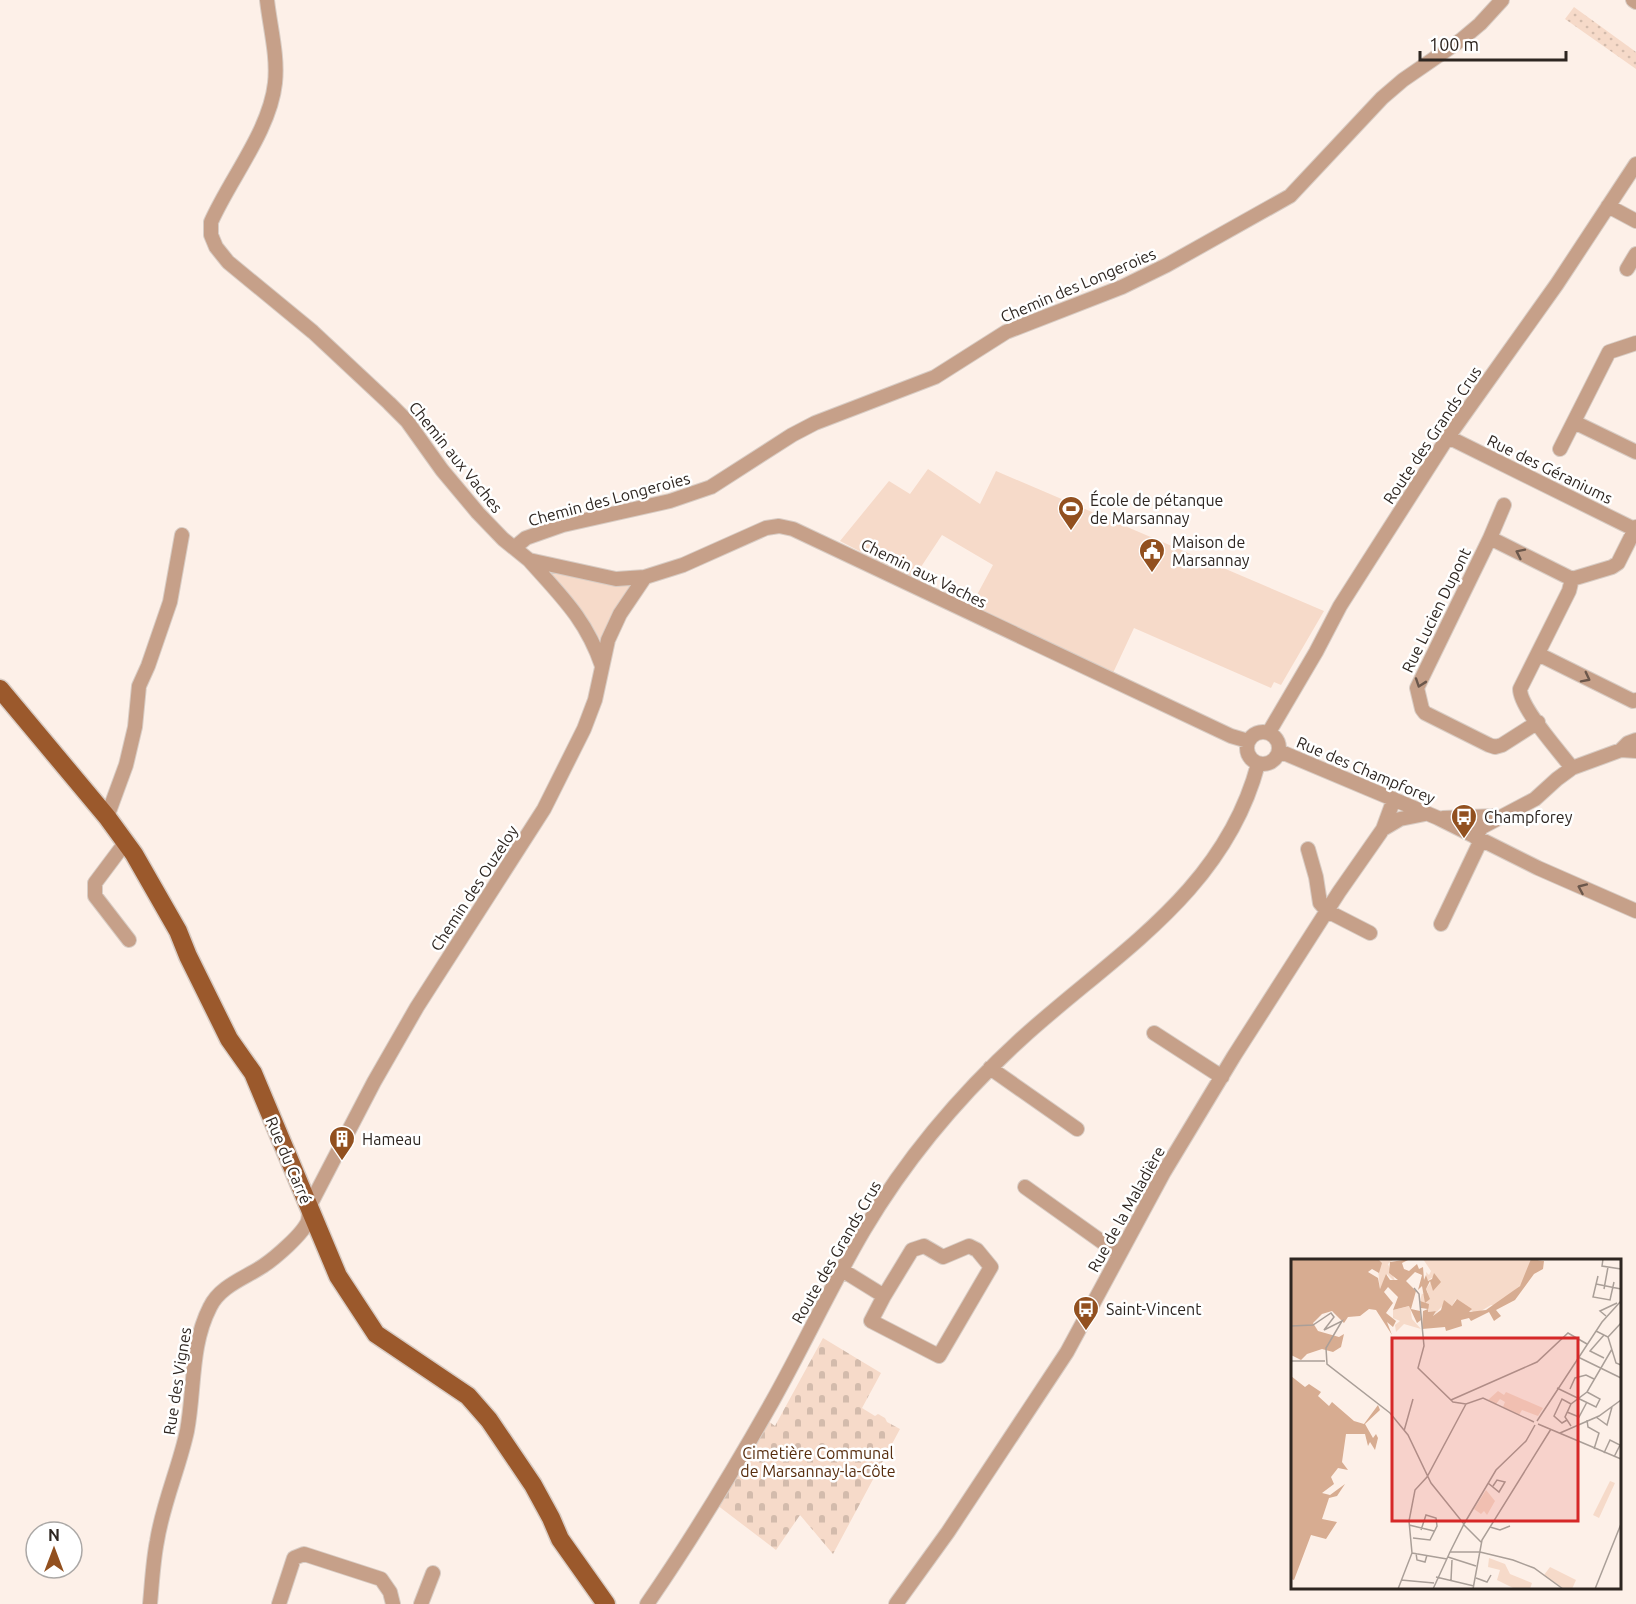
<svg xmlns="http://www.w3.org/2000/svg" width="1636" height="1604" font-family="Ubuntu,sans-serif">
<defs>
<pattern id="grass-dots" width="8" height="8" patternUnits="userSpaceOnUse" patternTransform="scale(1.5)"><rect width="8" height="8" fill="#f6dac9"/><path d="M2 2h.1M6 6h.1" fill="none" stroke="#d3bbac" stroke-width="1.8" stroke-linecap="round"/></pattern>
<pattern id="cemetery-stones" width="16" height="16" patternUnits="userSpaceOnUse" patternTransform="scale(1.5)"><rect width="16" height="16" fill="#f6dac9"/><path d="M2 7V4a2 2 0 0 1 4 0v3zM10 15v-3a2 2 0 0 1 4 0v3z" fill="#d3bbac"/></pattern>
</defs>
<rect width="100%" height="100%" fill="#fdf0e8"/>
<path fill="url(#grass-dots)" d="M1574,7l62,45v17l-71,-50z"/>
<path fill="url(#cemetery-stones)" d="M823,1338l58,35 -19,35 13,8 3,-2 7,4 2,4 13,7 -67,125 -33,-39 -24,35 -59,-45 51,-84 7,5z"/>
<path fill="#f6dac9" d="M928,469l52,35 16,-33 328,140 -43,74 -7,-3 -3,6 -137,-60 -21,45 -142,-67 22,-41 -51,-30 -29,44 -73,-38 49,-60 21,13z
M556,572l72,12 4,3 -31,54 -16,-26 -36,-38z"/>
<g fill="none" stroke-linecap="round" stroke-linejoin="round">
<defs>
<path id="minor" d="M267,0c3,27 11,56 8,83 -5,47 -45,96 -64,139v13l5,12 12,15 85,70 76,71 18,18 35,49 36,43 25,26 26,21 87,19 29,-2 38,-12 83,-37 13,-2 14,3 438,207 17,5
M1633,0l3,2
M1608,206l28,15
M1627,269l9,-15
M1574,422l62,30
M1448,437l188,93
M1560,449l49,-97 27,-9
M1490,538l14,-33
M514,548l12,-10 37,-13 107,-24 41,-14 81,-52 23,-12 120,-46 71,-45 116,-45 45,-22 123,-69 92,-98 21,-18 58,-40 19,-16 22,-24
M529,560c32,36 57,59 73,106
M1538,654l95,47 3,-1
M1538,722l-36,23 -7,2 -6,-2 -64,-32 -3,-4 -5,-21 73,-150 82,41
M1247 748a16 16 0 1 1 32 0a16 16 0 1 1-32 0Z
M1269,732l47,-80 24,-46 28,-44 80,-125 109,-153 79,-120
M1621,750l7,-7 8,-3
M1279,751l159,67 100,50 98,43
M1572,768c-12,-16 -52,-60 -52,-79l49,-98 3,-12 40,-12 6,-4 18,-36
M107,817l19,-52 9,-38 4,-41 9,-20 22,-64 12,-67
M1443,818l52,-2
M1383,829l17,-10 25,-5
M1475,837l7,-10 53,-28 22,-20 15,-11 49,-18 15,1
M125,843l-30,40v13l34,44
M1308,849l8,28 4,26 7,8 43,22
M1441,924l40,-84
M1154,1033l68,44
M990,1068l87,61
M1025,1187l94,67
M842,1270l42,26 -13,25 68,35 52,-89 -14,-17 -8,-4 -26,11 -19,-11 -12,4 -28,46
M150,1604c2,-21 3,-43 7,-63 6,-38 22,-73 30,-110 8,-42 3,-85 23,-124 10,-21 35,-29 53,-41 12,-8 40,-32 45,-45 1,-4 1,-10 1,-14l65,-125 43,-75 127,-198 40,-80 11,-29 13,-60 12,-26 25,-37
M279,1604l15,-46 10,-4 77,25 9,13 3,12
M421,1604l12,-31
M647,1604c45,-65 86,-133 125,-202 32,-57 59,-116 92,-172 42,-71 97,-136 157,-191 92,-84 203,-146 237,-275
M896,1604l52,-72 119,-180 97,-180 70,-116 105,-164 44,-63 11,-30"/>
<path id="major" d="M0,689l107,128 27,37 44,77 10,25 41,83 24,34 85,203 38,58 92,62 21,24 44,65 18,33 9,21 46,65"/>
</defs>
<use href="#minor" stroke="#d8ccc4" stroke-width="16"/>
<use href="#major" stroke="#d8ccc4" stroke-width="21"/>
<use href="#minor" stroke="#c6a089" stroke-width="14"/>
<use href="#major" stroke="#9b592c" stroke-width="18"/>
</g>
<defs><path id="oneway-chevron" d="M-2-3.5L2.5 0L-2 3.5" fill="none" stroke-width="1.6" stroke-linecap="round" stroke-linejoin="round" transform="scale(1.5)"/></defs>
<g stroke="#6b574b">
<use href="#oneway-chevron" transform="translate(1520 553) rotate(-154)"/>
<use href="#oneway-chevron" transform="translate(1586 678) rotate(27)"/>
<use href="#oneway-chevron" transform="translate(1420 683) rotate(109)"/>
<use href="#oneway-chevron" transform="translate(1582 888) rotate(-156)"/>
</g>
<defs>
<symbol id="stadium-pin" viewBox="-11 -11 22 30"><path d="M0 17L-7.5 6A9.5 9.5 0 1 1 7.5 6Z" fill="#92501f" stroke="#fff"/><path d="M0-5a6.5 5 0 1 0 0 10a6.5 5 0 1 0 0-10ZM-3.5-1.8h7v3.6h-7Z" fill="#fff"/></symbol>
<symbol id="civic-pin" viewBox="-11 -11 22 30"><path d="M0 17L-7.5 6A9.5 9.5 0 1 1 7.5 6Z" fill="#92501f" stroke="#fff"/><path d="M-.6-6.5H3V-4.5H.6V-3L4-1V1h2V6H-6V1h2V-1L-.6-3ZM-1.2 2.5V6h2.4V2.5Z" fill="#fff"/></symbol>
<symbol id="bus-pin" viewBox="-11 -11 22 30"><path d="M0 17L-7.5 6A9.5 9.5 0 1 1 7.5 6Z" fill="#92501f" stroke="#fff"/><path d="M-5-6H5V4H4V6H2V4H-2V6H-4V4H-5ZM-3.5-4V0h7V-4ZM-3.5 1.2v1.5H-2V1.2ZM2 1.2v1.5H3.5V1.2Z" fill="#fff"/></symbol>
<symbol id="building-pin" viewBox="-11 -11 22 30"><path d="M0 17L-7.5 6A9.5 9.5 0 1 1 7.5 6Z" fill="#92501f" stroke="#fff"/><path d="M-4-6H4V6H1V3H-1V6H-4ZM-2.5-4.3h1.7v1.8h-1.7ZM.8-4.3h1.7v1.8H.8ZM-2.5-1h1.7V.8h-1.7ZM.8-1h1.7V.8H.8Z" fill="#fff"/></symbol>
</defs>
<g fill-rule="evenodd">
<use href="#stadium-pin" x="1056" y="494" width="30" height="40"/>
<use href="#civic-pin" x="1137" y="536" width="30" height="40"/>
<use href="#bus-pin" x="1449" y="802" width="30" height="40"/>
<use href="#building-pin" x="327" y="1124" width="30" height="40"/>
<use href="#bus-pin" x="1071" y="1294" width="30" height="40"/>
</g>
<g text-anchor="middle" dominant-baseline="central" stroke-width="5" stroke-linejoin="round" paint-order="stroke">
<g font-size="16" fill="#2e2621" stroke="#fff">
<text transform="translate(1078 285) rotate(-23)">Chemin des Longeroies</text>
<text transform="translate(1432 435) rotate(-56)">Route des Grands Crus</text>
<text transform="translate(456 457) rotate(51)">Chemin aux Vaches</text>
<text transform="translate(1550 469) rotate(26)">Rue des Géraniums</text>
<text transform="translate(609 499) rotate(-15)">Chemin des Longeroies</text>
<text transform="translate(924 573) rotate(26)">Chemin aux Vaches</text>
<text transform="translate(1436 610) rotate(-64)">Rue Lucien Dupont</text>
<text transform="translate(1366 770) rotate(23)">Rue des Champforey</text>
<text transform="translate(474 888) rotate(-57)">Chemin des Ouzeloy</text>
<text transform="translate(289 1160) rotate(67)">Rue du Carré</text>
<text transform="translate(1126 1209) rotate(-61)">Rue de la Maladière</text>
<text transform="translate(836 1252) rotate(-60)">Route des Grands Crus</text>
<text transform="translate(177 1381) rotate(-81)">Rue des Vignes</text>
</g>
<g font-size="16" fill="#2e2621" stroke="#fff" text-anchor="start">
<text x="1090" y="500">École de pétanque<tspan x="1090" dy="18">de Marsannay</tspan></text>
<text x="1172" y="542">Maison de<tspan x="1172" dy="18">Marsannay</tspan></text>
<text x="1484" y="817">Champforey</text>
<text x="362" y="1139">Hameau</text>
<text x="1106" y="1309">Saint-Vincent</text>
</g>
<g font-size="16" fill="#572d0e" stroke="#fff">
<text x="818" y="1453">Cimetière Communal<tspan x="818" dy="18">de Marsannay-la-Côte</tspan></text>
</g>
</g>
<g transform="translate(1291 1259)">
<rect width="330" height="330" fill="#fdf0e8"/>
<path d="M86,0h17l-6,5 8,19 -9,-9 -7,15zM132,0h108l-7,23 -27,24 -6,-1 -15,9 -20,-15 -4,7 -6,-4 -13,14 3,-5 -8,1 1,-3 -9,-8 3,-12 -1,5 6,-1 -2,-4 10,-14 -9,6 -1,-9 3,3 2,-4zM119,47l2,13 9,10 -17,-5 -8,8 -1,-7 5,-4 -7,-3v-8zM319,222l5,2 -16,35 -6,-3zM198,299l16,6 5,10 22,9 -2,6h-15l-18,-9 3,-10 -12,-3zM259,308l26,13 -4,9h-8l-20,-14z" fill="#f6dac9"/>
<path d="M0,0h87l4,4 -3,10 -7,-4 -4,3 10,6 2,11 6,-15 4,6h8l-9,-7 1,-11 20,-3 -8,4 2,6 5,2 8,-7 2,5 4,-2 1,13 2,-5 2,6 4,-2 2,-6 7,9 -8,9 -3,-10 -4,8 4,10 -5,4 -3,-17 -4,4 4,-15 -7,-3 -9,9 10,10 -5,18 9,2 1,9 -4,3 -8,-17 -16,4 5,-13 -10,-10 -4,5 9,11 -7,10 10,8 -3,6 -6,-5 5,13 -16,-25 -7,-1 -9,7 -12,1 -4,6 -12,-12 -10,3 -9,9 5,8 21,6 5,-3 -3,13 -8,5 -11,-3 -15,5 -6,6 -10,-5zM240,0l13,2 -1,8 -9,5 -19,26 -19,10 5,6 -7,5 -5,-9 -18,9 -2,-3 -8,2 1,6 -16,5 -1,-4 -23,2 1,-18 5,-2 -7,-1 -1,-7 9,3 -1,8 8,-1 -3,5 8,-6 3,-10 8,6 5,-7 15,10 -3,3 17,-2 34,-24zM0,117l14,11 4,-3 12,8 -3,4 11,10 3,-4 22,19 10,3 14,-19 2,5 -15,14 8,14 3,-4 2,4 -3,12 -5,-8 -2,4 -3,-12h-19l-4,28 6,8 -10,-2 -7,9 3,7 -12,9 8,2 15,-11 -8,12 -8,2 -7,21 15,3 -11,17 -15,-4 -17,45 -3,-1z" fill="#d7ac91"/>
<path d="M195,231l9,11 -8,14 -3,-4 -3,3 -7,-5z" fill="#f6dac9"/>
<path d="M207,132l6,4 2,-3 37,16 -5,8 -16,-6 -3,5 -16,-8 2,-5 -5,-3 -4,5 -8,-4z" fill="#f6dac9"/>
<path fill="none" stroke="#aa9f98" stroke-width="1.5" d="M312,0l-1,7 19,3M307,17l-5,21 17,3 4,-18M305,25l25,5M123,29l5,6 5,52 -6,22 35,34 13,2 17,-6 51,24M313,30l4,-22M315,57l-6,-5 17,-8M0,67l22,-1 18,-12 3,4 -10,13 18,-9 -16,27 1,16 63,49 18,22 23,48 33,41 -14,28h30l33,8 21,8 29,21M305,72l12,6 8,26 5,2M317,78l13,-14M287,98l43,21M313,99l-14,-7 14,-16M0,102h34M266,129l39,19 4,-8 -13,-7M279,130l5,-11 11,-3 8,4M160,141l86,-38 31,-29 19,11M276,153l12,5 8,-15M305,158l11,8 5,-18M276,161l-5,3 -8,-7 8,-17 9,5M296,161l1,7 11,6 -5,16M246,162l65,-99 19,-21M247,165l83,35M280,167l-6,-9 6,-13 16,-12 25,-43M113,172l9,-32M269,174l39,-17 22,-16M313,194l6,-13 10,5 -6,12M197,224l11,9 6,-10 -8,-2 -4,6M172,265l18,18M173,265l32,-54 30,-29 9,-16M118,266l25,6M199,268l10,3 10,-4M122,279l17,2 7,-14 -1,-8 -10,-3 -5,15M121,294l35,6M125,294l1,7 8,2 2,-7M157,298l28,9M145,318l38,9M185,319l11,4 4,-7M110,321l33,3M160,321l1,-20M107,330l14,-36 -3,-32 6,-31 12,-13 39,-73M142,330l17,-37M182,330l9,-49 69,-111M304,330l26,-65"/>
<path fill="#d62828" fill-opacity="0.15" stroke="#d62828" stroke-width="3" d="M101,79h186v183h-186z"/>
<rect width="330" height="330" fill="none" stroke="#2e2621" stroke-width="3"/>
</g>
<g transform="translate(54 1550)"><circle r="28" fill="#ffffff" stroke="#aba8a6" stroke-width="1.5"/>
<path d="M0-4.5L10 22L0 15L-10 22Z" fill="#92501f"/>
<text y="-9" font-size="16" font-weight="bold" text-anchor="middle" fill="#2e2621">N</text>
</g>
<path d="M1420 51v9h146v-9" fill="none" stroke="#2e2621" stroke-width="3"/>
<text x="1429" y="51" font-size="18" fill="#2e2621" stroke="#ffffff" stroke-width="4.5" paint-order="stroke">100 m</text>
</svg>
